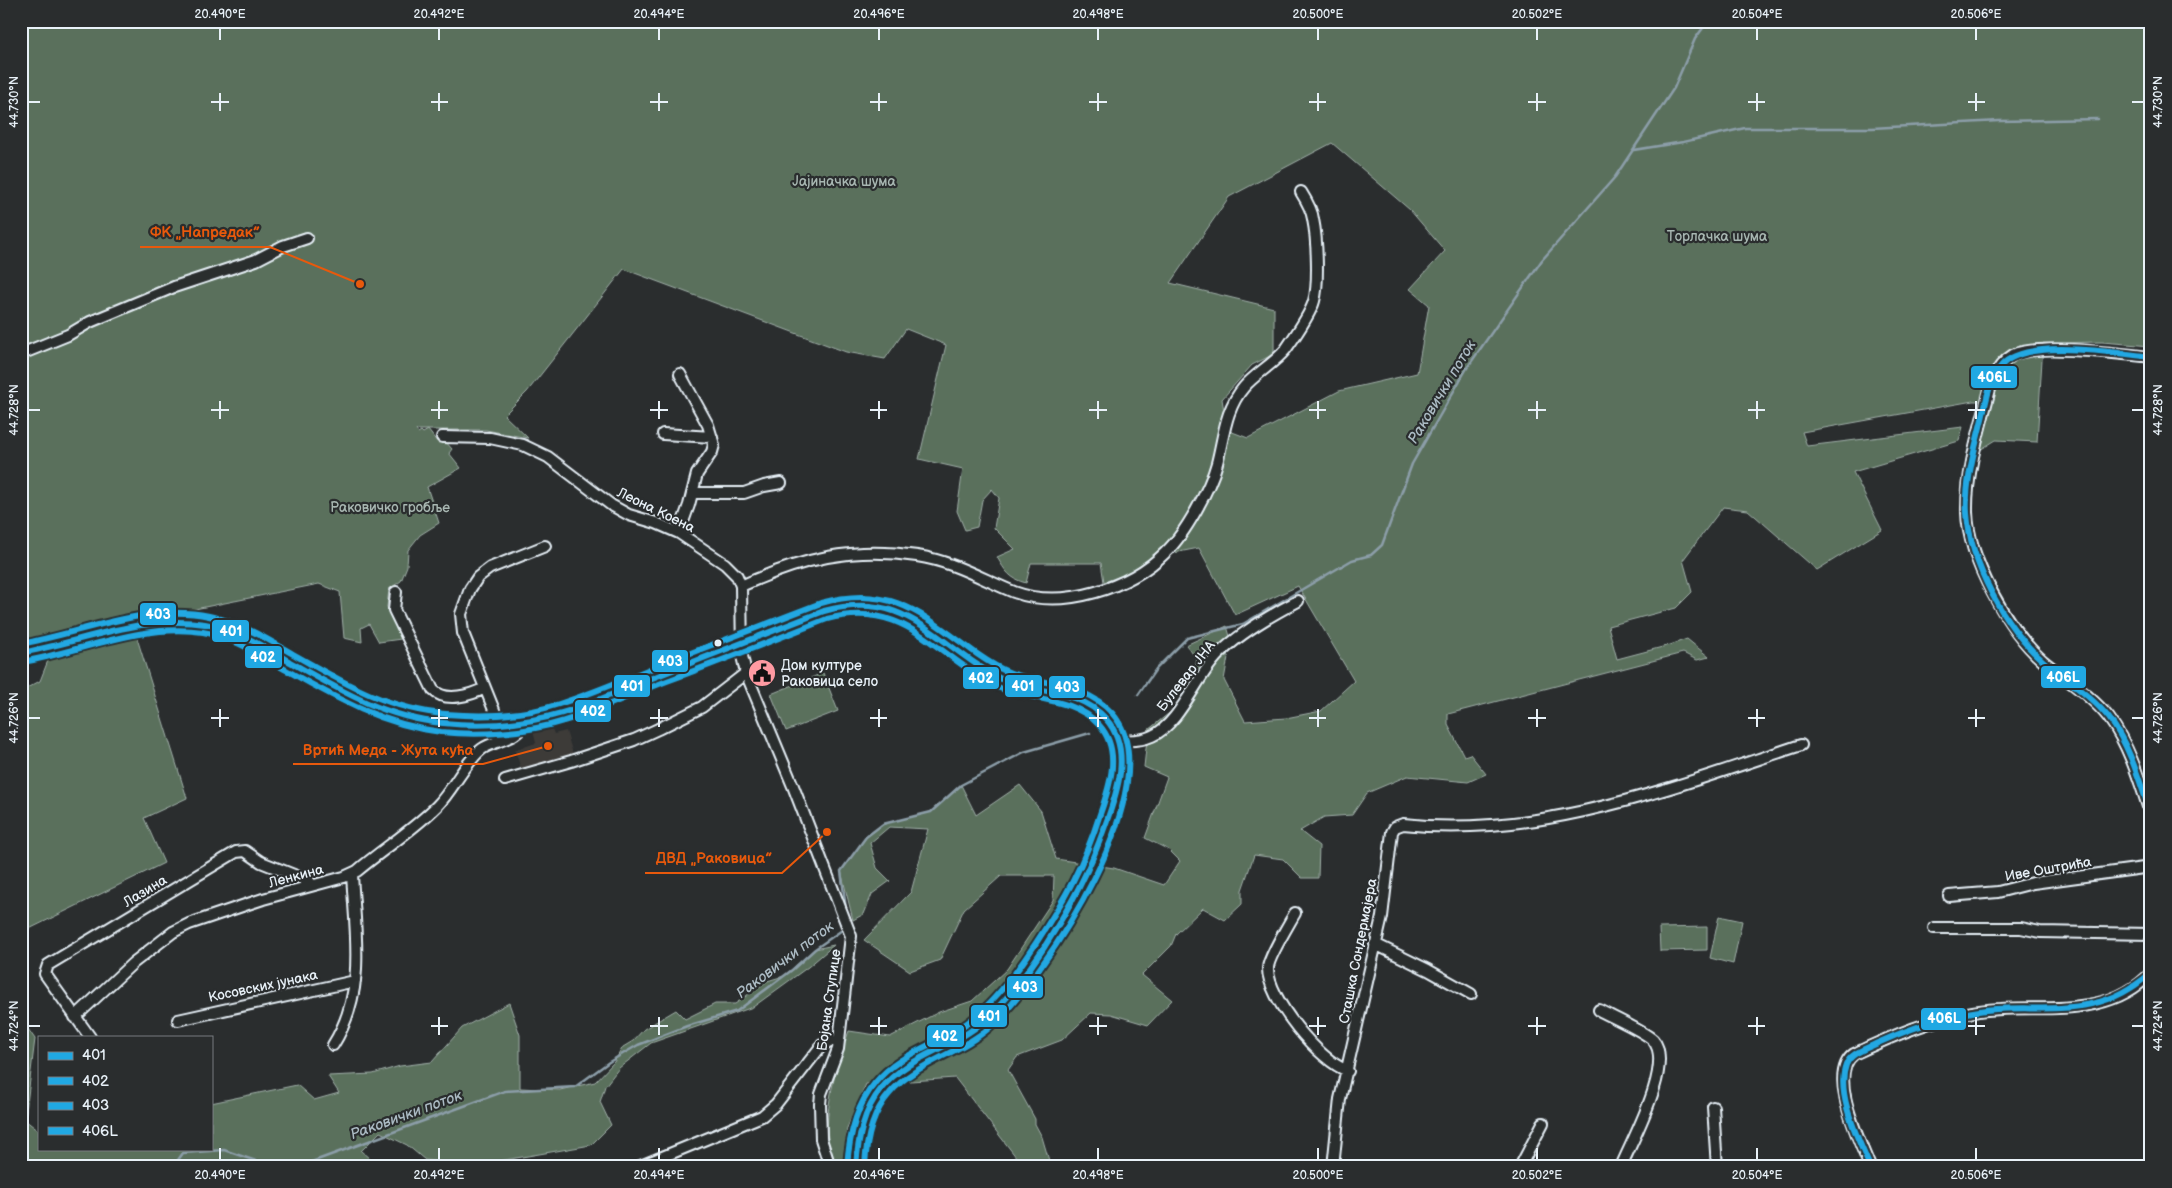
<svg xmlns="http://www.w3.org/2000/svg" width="2172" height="1188" font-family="'Balsamiq Sans',sans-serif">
<rect width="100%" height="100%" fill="#2a2d2e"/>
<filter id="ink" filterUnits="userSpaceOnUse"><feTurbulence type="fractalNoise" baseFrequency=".02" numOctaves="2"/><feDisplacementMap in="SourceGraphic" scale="10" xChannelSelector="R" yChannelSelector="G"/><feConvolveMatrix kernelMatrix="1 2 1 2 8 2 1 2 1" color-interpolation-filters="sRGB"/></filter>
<g filter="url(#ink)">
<path fill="#3c3b38" d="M551,726l3,8 12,-3 8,26 -52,15 -7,-22 21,-7 -3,-12z"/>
<path fill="#5a705c" stroke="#a1b0aa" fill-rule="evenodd" d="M21,21h2130v325l-49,-4 -59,1 -6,99 -41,-2 -21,13 15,-52h-17l-171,31 5,14 156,-19 -4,14 -106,31 29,58 -65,40 -69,-60 -25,-3 -40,53 9,32 -16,16 -68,18 9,33 53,-14 17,-6 22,18 -12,3 -14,-7 -235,61v11l16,31 6,-2 16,20 -18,8 -61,-6 -40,17 -15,22 -28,2 -24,14 19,15 -1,32h-16l-19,-19 -29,-4 -12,35v14l-17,16 -22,-12 -27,26 -5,12 -29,29 30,25 -24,25 -37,-11 -20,-1 -29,27 -45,17 -9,13 27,49v5l7,13 8,27 -30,-2 -65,-84 -89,6 -19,44 -3,39h-9c-18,-40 0,-97 14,-136l41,6 49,-25 33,-11 35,-32 46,-69 1,-24h-53l-37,33 -24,51 -30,11 -46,-31 47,-48 17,-63 -39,-2 -19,16 7,25 13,13 -18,13 -8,20 -11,6 -12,-49 25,-34 17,-13 48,-12 30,-27 15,30 44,-30 21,26 15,48 58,9 50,17 16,-24 -11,-11 -24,-12 22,-61 -23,-10 4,-37 40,-32 9,-39 -11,-14 41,-19 4,14 -7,40 21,41 41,-3 35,-7 33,-30 -56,-95 -63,29 -36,-67 -41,8 -19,13 -35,13 -3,-19h-70l-5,20c-16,-4 -21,-12 -29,-26l18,-8 -21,-21 5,-30 -7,-9 -10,11 -5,27 -12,3 -8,-19 6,-42 -44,-10 27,-114 -40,-16 -21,30 -39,-7 -222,-83 -97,123 -23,23 24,23 -42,-8h-70l2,3 3,-2 2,2 5,-3 10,13 7,-2 7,8 -3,4 12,15 -34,19 12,36 -19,12 -12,15 -1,16 -6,15 -12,8 -2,18 14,32 -22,3 -10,-18 -8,4 1,14 -18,-4 -4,-46 -21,-8 -298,60zM1332,143l78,67 35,41 -35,38 19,16 -12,68 -78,18 -91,47 -21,-8 -5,-31 30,-34 22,-11v-46l-104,-25 59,-86z
M136,635l51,163 -43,20 20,45 -143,70v-242l19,-10 9,-23z
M823,673l15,38 -52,20 -15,-37z
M1719,916l23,5 -9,43 -23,-6z
M1707,927v23l-47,1 -1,-23z
M834,945l-26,22 -55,40 -102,36 -32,25 -14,18 -5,16 11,23 -20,20 -115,20 -51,-5 -18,-15 -27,-13 -19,19 18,16h-358v-148l14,20 -10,81 14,11v18h172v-46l86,-18 17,15 25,-7 -11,-17 45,-2 27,-8 32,-4 30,-34 47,-25 11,32v53l40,2 35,-8 19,-20 9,-15 10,-6 11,-12 32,-19 9,9 30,-15h20l32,-23 17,-5 31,-27z"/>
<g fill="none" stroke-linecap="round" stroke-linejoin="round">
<path stroke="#8c9ea9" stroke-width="2.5" d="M1634,150l49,-8 62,-14h127l127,-7 99,-2
M1138,695l18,-26 31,-31 56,-14 109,-64 19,-5 11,-10 30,-81 55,-96 75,-108 73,-83 59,-89 21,-49 13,-18
M846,909l-5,-38 25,-34 17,-13 48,-12 30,-27 63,-33 66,-19
M173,1167l10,-14 41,-3 49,17
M298,1167l207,-76 70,-4 34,-25 29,-17 49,-19 50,-15 55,-41 23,-21 30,-21"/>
<defs>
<path id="minor" d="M21,354l47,-19 22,-13 84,-35 82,-27 27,-14 24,-8
M2151,357c-28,-3 -115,-14 -138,-2 -10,6 -17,16 -21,26 -10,42 -26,87 -25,131 1,47 41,118 76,149 22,18 49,35 66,57 21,29 31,64 42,98
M663,434l49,3
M442,437l48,1 33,7 25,12 63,48 18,10 27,8 23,10 46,31 12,12 4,10 1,70 4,17 47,113 58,150 -13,113 -17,45 -1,10 1,35 9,28
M693,493h51l20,-7 17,-3
M679,533l10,-28 8,-31 15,-22 2,-7 -6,-20 -28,-51
M741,586c60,-27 110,-40 176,-30 35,5 65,23 97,36 49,18 116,-4 152,-40 19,-18 44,-63 51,-89 7,-27 8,-54 27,-76 12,-14 30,-23 42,-38 7,-10 25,-36 28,-48 5,-17 3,-63 -1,-82 -1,-9 -7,-19 -12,-27
M396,592l-2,18 39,80c13,13 38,5 52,-2
M498,725l-4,-15 -31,-77 -2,-19 9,-25 8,-12 12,-9 55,-22
M1118,740c12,1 23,1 34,-4 28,-12 45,-61 67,-82 22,-22 52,-39 79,-53
M505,780l66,-19 63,-21 24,-11 44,-22 44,-34
M1949,896l49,-4 35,-9 118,-16
M1295,913c-6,11 -27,45 -27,55 -1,30 52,94 80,103
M1934,928h87l19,4 111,2
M1375,944l53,26 43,24
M1599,1010c13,7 45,21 54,30 22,24 -22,102 -32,127
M75,1017l58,-54 40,-31 16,-8 74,-25 81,-22 13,-6c26,-22 56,-41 80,-65 15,-15 29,-45 45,-57 12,-9 40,-10 41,-28
M178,1020l177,-39
M90,1037l-45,-63 3,-9 188,-113 9,-1 16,11 48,19 3,4
M333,1045c34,-54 22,-112 19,-171
M1713,1107l4,60
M638,1167l124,-51 14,-12 46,-59 8,-4 9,-1
M1333,1167l7,-68 42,-182 10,-85 3,-5 8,-3c138,15 270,-37 398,-79
M1520,1167l23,-44
M1870,1167c-10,-26 -44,-93 -16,-113 38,-18 78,-35 119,-42 61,-11 130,12 178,-39"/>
<path id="major" d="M21,653c60,-8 125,-41 185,-29 36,7 65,28 96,45 22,12 45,27 70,37 62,24 125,23 189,7l263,-102c55,-20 92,8 134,40 15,11 31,23 48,30 32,11 72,10 97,35 13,12 18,30 18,47 0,20 -8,40 -14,59 -10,28 -21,58 -36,84 -9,16 -21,31 -31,47 -14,21 -30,44 -49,61 -11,11 -24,21 -38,29 -26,14 -53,22 -72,46 -18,22 -24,51 -25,78"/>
</defs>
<use href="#minor" stroke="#e8f1f8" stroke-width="14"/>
<use href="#major" stroke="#e8f1f8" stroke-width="16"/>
<use href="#minor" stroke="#2a2d2e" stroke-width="10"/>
<use href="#major" stroke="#2a2d2e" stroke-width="12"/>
<defs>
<path id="bus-1" d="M21,653c61,-11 122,-39 184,-29 31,5 59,23 85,38 49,28 96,56 153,61 39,4 82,1 119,-10 35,-11 69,-27 103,-40 53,-21 106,-41 159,-62 71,-19 98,16 152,53 9,6 19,13 30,17 33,12 75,9 100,38 27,31 11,74 -1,107 -16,46 -34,79 -60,120 -18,27 -36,52 -60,74 -31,28 -78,36 -104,69 -18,22 -23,50 -25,78"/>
<path id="bus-2" d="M23,662c59,-11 119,-39 180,-30 31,5 58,24 85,39 49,28 96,54 153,61 40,4 85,1 123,-11 35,-11 69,-27 103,-40 54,-20 107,-41 160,-62 66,-17 94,18 144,52 11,8 22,15 34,19 31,10 71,9 94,35 23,25 11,61 1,89 -16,51 -35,85 -64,129 -17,26 -35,51 -59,72 -31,28 -76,35 -102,68 -20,24 -26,54 -28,83"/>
<path id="bus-3" d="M21,644c61,-11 125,-41 188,-28 31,6 58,23 84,38 49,28 96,56 153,60 37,3 78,2 113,-10 35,-11 69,-26 103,-40 53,-20 106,-41 159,-61 70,-20 102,12 156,51 10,7 22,15 34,19 35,12 75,11 101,40 62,69 -68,266 -123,315 -30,26 -74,35 -99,65 -18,20 -24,47 -25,74"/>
<path id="bus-4" d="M2151,357c-35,-4 -127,-20 -150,9 -13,16 -15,38 -20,57 -7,29 -16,60 -14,90 3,50 38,115 76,148 22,19 48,34 66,57 21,28 31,64 42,97
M1870,1167c-11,-27 -35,-73 -24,-102 5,-13 22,-17 34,-23 36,-16 76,-30 116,-33 31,-2 64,2 95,-5 24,-5 41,-15 60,-31"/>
</defs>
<use href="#bus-1" stroke="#2a2d2e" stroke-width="10"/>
<use href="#bus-2" stroke="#2a2d2e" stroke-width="10"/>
<use href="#bus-3" stroke="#2a2d2e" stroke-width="10"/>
<use href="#bus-4" stroke="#2a2d2e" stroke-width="10"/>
<use href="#bus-1" stroke="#20a8e3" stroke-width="6"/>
<use href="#bus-2" stroke="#20a8e3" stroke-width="6"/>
<use href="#bus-3" stroke="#20a8e3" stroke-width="6"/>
<use href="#bus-4" stroke="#20a8e3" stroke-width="6"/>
</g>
</g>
<path fill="none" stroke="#e8f1f8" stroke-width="2" d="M220,28v12M439,28v12M659,28v12M879,28v12M1098,28v12M1318,28v12M1537,28v12M1757,28v12M1976,28v12M220,93v18M439,93v18M659,93v18M879,93v18M1098,93v18M1318,93v18M1537,93v18M1757,93v18M1976,93v18M28,102h12M211,102h18M431,102h17M650,102h18M870,102h17M1089,102h18M1309,102h17M1528,102h18M1748,102h17M1968,102h17M2132,102h12M220,401v18M439,401v18M659,401v18M879,401v18M1098,401v18M1318,401v18M1537,401v18M1757,401v18M1976,401v18M28,410h12M211,410h18M431,410h17M650,410h18M870,410h17M1089,410h18M1309,410h17M1528,410h18M1748,410h17M1968,410h17M2132,410h12M220,709v18M439,709v18M659,709v18M879,709v18M1098,709v18M1318,709v18M1537,709v18M1757,709v18M1976,709v18M28,718h12M211,718h18M431,718h17M650,718h18M870,718h17M1089,718h18M1309,718h17M1528,718h18M1748,718h17M1968,718h17M2132,718h12M439,1017v18M659,1017v18M879,1017v18M1098,1017v18M1318,1017v18M1537,1017v18M1757,1017v18M1976,1017v18M28,1026h12M431,1026h17M650,1026h18M870,1026h17M1089,1026h18M1309,1026h17M1528,1026h18M1748,1026h17M1968,1026h17M2132,1026h12M220,1148v12M439,1148v12M659,1148v12M879,1148v12M1098,1148v12M1318,1148v12M1537,1148v12M1757,1148v12M1976,1148v12"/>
<defs>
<symbol id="civic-disc" viewBox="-11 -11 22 22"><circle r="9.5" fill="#ff9aa2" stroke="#2a2d2e"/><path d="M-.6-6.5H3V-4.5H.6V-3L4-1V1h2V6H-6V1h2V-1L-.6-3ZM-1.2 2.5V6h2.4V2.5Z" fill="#111"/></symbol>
</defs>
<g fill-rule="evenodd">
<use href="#civic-disc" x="746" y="657" width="32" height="32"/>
</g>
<circle fill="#e8f1f8" stroke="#2a2d2e" stroke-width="2" cx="718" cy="643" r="4.5"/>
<g text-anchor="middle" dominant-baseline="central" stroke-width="4.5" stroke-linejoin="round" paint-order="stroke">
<g font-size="14" fill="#a8b7b2" stroke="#2a2d2e">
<text x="844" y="181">Јајиначка шума</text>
<text x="1717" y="236">Торлачка шума</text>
<text x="390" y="507">Раковичко гробље</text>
</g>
<g font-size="14" fill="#e8f1f8" stroke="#2a2d2e">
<text transform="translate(656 510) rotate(26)">Леона Коена</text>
<text transform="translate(1186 676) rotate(-52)">Булевар ЈНА</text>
<text transform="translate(2048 869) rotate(-10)">Иве Оштрића</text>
<text transform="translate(296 876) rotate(-15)">Ленкина</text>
<text transform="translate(145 891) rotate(-31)">Лазина</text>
<text transform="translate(1358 951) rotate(-79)">Сташка Сондермајера</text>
<text transform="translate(263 986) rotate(-12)">Косовских јунака</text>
<text transform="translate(829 1000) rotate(-82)">Бојана Ступице</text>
</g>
<g font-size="14" fill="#e8f1f8" stroke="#2a2d2e" text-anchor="start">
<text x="781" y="665">Дом културе<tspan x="781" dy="16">Раковица село</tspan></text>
</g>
<g font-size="15" font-style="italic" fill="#abbac3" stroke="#2a2d2e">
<text transform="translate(1442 392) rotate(-59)">Раковички поток</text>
<text transform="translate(785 960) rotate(-37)">Раковички поток</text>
<text transform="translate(406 1115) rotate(-20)">Раковички поток</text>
</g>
</g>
<path fill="none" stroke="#e8590c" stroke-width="2" d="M360 284L270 247H140M548 746L483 764H293M827 832L782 873H645"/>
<g fill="#e8590c" stroke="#2a2d2e" stroke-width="2">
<circle cx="360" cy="284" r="5"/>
<circle cx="548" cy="746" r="5"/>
<circle cx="827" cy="832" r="5"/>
</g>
<g font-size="15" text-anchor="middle" font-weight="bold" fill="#e8590c" stroke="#2a2d2e" stroke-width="4.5" stroke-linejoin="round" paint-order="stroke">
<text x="205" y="237">ФК „Напредак”</text>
<text x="388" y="755">Вртић Меда - Жута кућа</text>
<text x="714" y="863">ДВД „Раковица”</text>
</g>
<g stroke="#2a2d2e" stroke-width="2">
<rect x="1970" y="365" width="48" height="24" rx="5" fill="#20a8e3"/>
<rect x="139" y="602" width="38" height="24" rx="5" fill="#20a8e3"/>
<rect x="211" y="619" width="39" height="24" rx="5" fill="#20a8e3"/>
<rect x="244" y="645" width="39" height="24" rx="5" fill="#20a8e3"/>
<rect x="651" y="649" width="38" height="24" rx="5" fill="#20a8e3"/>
<rect x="2040" y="665" width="47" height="24" rx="5" fill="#20a8e3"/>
<rect x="962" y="666" width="38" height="24" rx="5" fill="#20a8e3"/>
<rect x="1004" y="674" width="39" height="24" rx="5" fill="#20a8e3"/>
<rect x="613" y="674" width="38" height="24" rx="5" fill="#20a8e3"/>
<rect x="1048" y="675" width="38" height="24" rx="5" fill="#20a8e3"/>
<rect x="574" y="699" width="38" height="24" rx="5" fill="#20a8e3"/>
<rect x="1006" y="975" width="38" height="24" rx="5" fill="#20a8e3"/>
<rect x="970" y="1004" width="38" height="24" rx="5" fill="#20a8e3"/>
<rect x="1920" y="1007" width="47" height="24" rx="5" fill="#20a8e3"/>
<rect x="926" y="1024" width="39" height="24" rx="5" fill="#20a8e3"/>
</g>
<g font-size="14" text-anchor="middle" font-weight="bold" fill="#fff">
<text x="1994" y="382">406L</text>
<text x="158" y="619">403</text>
<text x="231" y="636">401</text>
<text x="263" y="662">402</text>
<text x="670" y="666">403</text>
<text x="2063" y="682">406L</text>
<text x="981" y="683">402</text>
<text x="1023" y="691">401</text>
<text x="632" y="691">401</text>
<text x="1067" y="692">403</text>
<text x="593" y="716">402</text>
<text x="1025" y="992">403</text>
<text x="989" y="1021">401</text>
<text x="1944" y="1023">406L</text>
<text x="945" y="1041">402</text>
</g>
<rect width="2172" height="1188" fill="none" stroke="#2a2d2e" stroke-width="55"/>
<rect x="38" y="1036" width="175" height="115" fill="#2a2d2e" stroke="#767b7f"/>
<rect x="48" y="1052" width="25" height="8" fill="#20a8e3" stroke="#767b7f"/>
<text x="82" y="1060" font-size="15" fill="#e8f1f8">401</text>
<rect x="48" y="1077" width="25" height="8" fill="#20a8e3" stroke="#767b7f"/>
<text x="82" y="1086" font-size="15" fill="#e8f1f8">402</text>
<rect x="48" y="1102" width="25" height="8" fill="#20a8e3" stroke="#767b7f"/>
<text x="82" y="1110" font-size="15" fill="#e8f1f8">403</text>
<rect x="48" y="1127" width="25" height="8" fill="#20a8e3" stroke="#767b7f"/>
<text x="82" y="1136" font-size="15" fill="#e8f1f8">406L</text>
<rect x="28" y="28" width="2116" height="1132" fill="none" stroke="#e8f1f8" stroke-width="2"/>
<g font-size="12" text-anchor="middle" fill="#e8f1f8">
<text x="220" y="18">20.490°E</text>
<text x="439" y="18">20.492°E</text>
<text x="659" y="18">20.494°E</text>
<text x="879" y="18">20.496°E</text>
<text x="1098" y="18">20.498°E</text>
<text x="1318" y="18">20.500°E</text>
<text x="1537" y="18">20.502°E</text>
<text x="1757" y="18">20.504°E</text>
<text x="1976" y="18">20.506°E</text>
<text transform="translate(14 102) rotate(-90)" y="4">44.730°N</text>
<text transform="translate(2158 102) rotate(-90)" y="4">44.730°N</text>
<text transform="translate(14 410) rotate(-90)" y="4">44.728°N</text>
<text transform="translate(2158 410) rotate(-90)" y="4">44.728°N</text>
<text transform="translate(14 718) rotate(-90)" y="4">44.726°N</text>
<text transform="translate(2158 718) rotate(-90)" y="4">44.726°N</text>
<text transform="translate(14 1026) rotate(-90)" y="4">44.724°N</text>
<text transform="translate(2158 1026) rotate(-90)" y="4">44.724°N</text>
<text x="220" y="1179">20.490°E</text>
<text x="439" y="1179">20.492°E</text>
<text x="659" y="1179">20.494°E</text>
<text x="879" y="1179">20.496°E</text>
<text x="1098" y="1179">20.498°E</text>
<text x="1318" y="1179">20.500°E</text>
<text x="1537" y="1179">20.502°E</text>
<text x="1757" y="1179">20.504°E</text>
<text x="1976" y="1179">20.506°E</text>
</g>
</svg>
